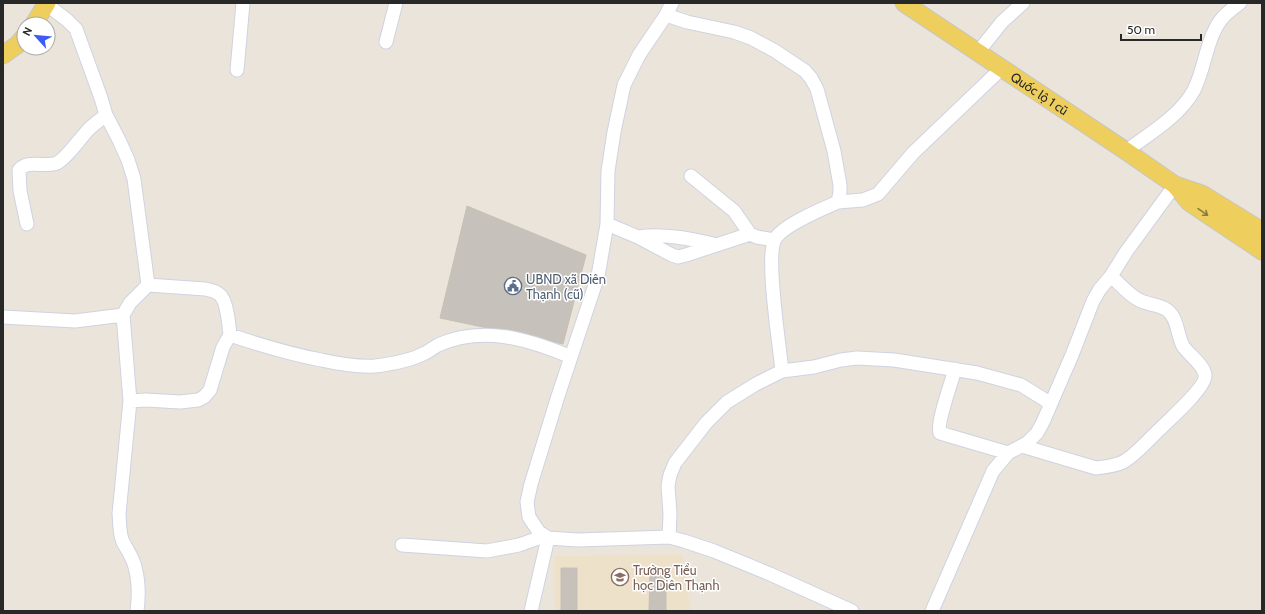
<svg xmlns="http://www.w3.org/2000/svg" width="1265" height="614" font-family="Cabin,sans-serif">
<rect width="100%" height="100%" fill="#ebe4da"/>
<path fill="#ede2c9" d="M682,554l9,57h-136l-1,-55z"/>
<path fill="#c6c1ba" stroke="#c6c0b4" d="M467,206l119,49 -23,89 -123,-26z
M561,568h16v43h-16z
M666,569v42h-17l1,-41z"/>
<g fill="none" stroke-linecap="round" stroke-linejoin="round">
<defs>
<path id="minor" d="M672,3l-6,12 -27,40 -15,30 -10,47 -6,39 -1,53 -9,52 -40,120 -27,88 -4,18 2,15 10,15 9,6 30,2 91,-3 15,4 30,10 56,23 82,37
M46,4l21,16 9,9 25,69 5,17 13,25 9,20 6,19 14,106
M666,15l21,7 47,10 17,6 24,13 30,20 6,7 6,11 17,62 6,34v7l-2,10c-16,7 -55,23 -63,37 -10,17 5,109 7,132
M386,42l10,-39
M978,52l24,-30 21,-19
M237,70l6,-67
M1126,151c23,-17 54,-35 68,-61 11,-22 12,-49 26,-69 5,-7 13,-13 20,-18
M691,176l43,35 16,23 7,3 17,3
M838,202l25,-2 15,-6 35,-41 89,-85
M27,224l-7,-33 -1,-21c9,-11 25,-2 38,-7 9,-4 24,-26 32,-34 5,-5 11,-9 17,-14
M607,224l31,13 34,18 6,2 8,-2 64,-21
M638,237c26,-4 54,2 79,8
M3,317l72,4 48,-6
M955,369c-3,12 -19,55 -15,64l68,20
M130,401l16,-1 34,2 18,-2 6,-3 6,-7 13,-43 7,-12
M1022,446l74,22c9,-1 19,-2 27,-6 12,-6 28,-25 38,-34 9,-9 46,-42 44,-53 -1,-10 -16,-20 -22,-29 -6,-11 -5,-28 -16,-36 -8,-6 -19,-5 -28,-10 -10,-5 -19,-16 -28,-24
M669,537l1,-23 -2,-28 2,-11 5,-12 31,-40 21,-21 29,-18 26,-13 32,-4 27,-7 16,-2 37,2 83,13 44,12 29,18
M402,545l85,6 32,-6 25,-9
M137,611c2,-15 2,-29 -2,-44 -2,-9 -8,-17 -12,-25 -4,-8 -3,-20 -4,-28l11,-113 -7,-86 7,-12 18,-18 57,4c5,1 11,2 15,6 7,6 9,30 10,40 30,10 59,19 91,25 18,4 35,7 54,6 17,-2 35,-5 50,-13 5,-2 9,-6 13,-8 45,-20 90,-6 133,12
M531,611l17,-73
M932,611l61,-140 15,-18 19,-10 10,-10 6,-11 29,-67 21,-54 7,-12 11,-13 15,-24 49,-67"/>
<g id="major">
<path id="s1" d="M904,3l222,148 49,34 14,17 13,9 60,40"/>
<path d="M34,24l13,-21"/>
<path d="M3,55l14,-10 7,-8"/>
<path d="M1175,185l27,9 60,37"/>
</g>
</defs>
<use href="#minor" stroke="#cfd3e1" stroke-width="15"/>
<use href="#major" stroke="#c7c7c7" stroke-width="19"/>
<use href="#minor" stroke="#fff" stroke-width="13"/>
<use href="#major" stroke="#eece5c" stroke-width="17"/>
</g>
<defs><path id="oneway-shaft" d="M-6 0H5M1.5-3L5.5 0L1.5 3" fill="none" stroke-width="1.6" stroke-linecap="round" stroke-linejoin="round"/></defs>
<use stroke="#8b7b42" href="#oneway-shaft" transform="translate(1203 212) rotate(35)"/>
<defs>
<symbol id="civic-ring" viewBox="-11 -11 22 22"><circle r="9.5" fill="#fff" stroke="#5c6f8a" stroke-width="1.5"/><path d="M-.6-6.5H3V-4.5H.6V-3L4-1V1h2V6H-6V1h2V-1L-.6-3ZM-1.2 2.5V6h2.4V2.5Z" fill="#5c6f8a"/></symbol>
<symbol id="school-ring" viewBox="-11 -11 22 22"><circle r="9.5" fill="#fff" stroke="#8d6e63" stroke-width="1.5"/><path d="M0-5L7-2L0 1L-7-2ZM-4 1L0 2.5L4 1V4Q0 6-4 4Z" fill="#8d6e63"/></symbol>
</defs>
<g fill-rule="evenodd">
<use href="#civic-ring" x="503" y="276" width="20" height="20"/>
<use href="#school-ring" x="610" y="567" width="20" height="20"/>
</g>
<g text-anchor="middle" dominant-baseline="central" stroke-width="3" stroke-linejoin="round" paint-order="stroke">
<g font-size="13" fill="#282828" stroke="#fff">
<text stroke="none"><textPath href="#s1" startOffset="163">Quốc lộ 1 cũ</textPath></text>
</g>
<g font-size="13" fill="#4e5e75" stroke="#fff" text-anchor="start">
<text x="526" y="279">UBND xã Diên<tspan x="526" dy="15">Thạnh (cũ)</tspan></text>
</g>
<g font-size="13" fill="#785e54" stroke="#fff" text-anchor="start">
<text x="633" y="570">Trường Tiểu<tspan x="633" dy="15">học Diên Thạnh</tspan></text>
</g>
</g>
<rect width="1265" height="614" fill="none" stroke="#282828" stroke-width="8"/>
<g transform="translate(36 36) rotate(297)"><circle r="19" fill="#ffffff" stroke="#a9a9a9"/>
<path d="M0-3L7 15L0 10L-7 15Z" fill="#3b5bf7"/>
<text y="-6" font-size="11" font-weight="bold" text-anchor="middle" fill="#282828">N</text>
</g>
<path d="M1121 34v6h80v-6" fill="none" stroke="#282828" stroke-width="2"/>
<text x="1127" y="34" font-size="12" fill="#282828" stroke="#ffffff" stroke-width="3" paint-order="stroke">50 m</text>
</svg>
